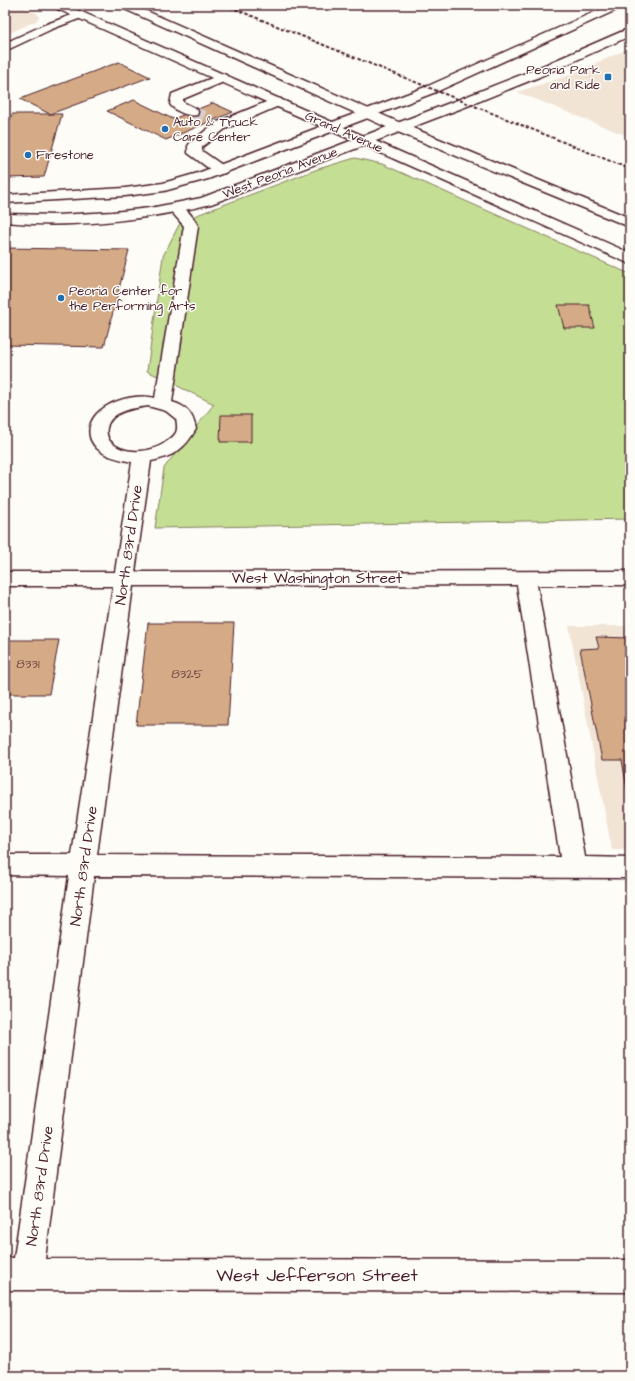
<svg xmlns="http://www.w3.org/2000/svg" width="635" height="1381" font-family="'Architects Daughter',sans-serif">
<rect width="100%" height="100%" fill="#fdfcf7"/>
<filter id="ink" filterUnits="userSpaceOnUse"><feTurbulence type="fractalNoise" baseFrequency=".025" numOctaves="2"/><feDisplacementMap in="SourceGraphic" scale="8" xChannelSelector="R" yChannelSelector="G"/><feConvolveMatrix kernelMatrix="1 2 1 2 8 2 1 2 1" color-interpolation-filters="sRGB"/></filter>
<g filter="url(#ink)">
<path fill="#f1e4d5" d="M5,5h14l19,9 1,3 -3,4 -31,14z
M630,48v89l-113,-45 50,-16z
M569,626h61v224h-18z"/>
<path fill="#c4de94" stroke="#877e60" d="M355,158l27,6 248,110v245l-475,9 9,-60 50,-64 -67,-33 16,-115 18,-35 137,-52z"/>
<path fill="#d4ab86" stroke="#4a1f2b" d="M119,62l31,15 -100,37 -30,-15z
M134,100l39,19 40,-16 20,9 -67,28 -59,-29z
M12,114h50l-18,63 -39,1v-45z
M5,248l124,2 -25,97 -99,-2z
M558,305h31l6,23h-31z
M221,415h30v27h-31z
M148,623h86l-6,102h-92z
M596,637l34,1v168l-8,-46h-20l-22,-111 19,-1z
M5,640h54l-10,54h-44z"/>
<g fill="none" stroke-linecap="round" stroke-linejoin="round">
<path stroke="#d9d0ce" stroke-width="13" stroke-dasharray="13 6" stroke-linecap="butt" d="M192,112l19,9"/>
<defs>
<path id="minor" d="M80,12l4,1 2,2 -2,2 -32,12 -47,22v-8l39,-18z
M222,74l4,1 2,3 -2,3 -43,18v3l14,7 1,3 -1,3c-8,2 -23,-4 -27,-11l2,-10z
M276,98l5,1 1,3 -1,3 -56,24 -23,18v4l23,16 2,3 -2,3 -5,1 -5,-1 -27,-20v-7l2,-3 25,-20z
M176,205c11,2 17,12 22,21l-26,176c15,4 21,12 24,27 -11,20 -23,28 -45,32l-16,111 495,-1v14h-93l48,272 45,1v20l-536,-2 -49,383 585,1v32l-625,-2v-32h9l55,-382 -64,-1v-20h67l41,-269h-108v-14h110l17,-110c-9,-2 -19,-4 -27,-8 -23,-13 -19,-36 2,-48 13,-8 34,-12 48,-8l29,-172 -15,-17 2,-3zM148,406l18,5 10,8c3,13 0,16 -10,23 -14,11 -44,14 -57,-2 -2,-4 -3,-8 -2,-12 3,-17 27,-20 41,-22zM517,585l43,272 -463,-2 36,-269z"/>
<path id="major" d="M610,5h15l-2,2 -187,85 -228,87 -44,12 -39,5 -120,7v-8l120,-7 38,-5 35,-10 230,-87z
M630,28v8l-91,41 -69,28 -259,99c-64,16 -140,25 -206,18v-8l52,1 56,-3 37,-4 51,-10 259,-99 71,-28z"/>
<path id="highway" d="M51,5h15l564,248v11l-577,-257z
M118,5h15l270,119 227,94v9l-237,-97 -273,-123z"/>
</defs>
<use href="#minor" stroke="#4a1f2b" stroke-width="3"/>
<use href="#major" stroke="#4a1f2b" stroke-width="3"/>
<use href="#highway" stroke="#4a1f2b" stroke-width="3"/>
<use href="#minor" fill="#fdfcf7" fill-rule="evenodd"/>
<use href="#major" fill="#fdfcf7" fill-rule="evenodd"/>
<use href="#highway" fill="#fdfcf7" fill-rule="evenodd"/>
<path stroke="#4a1f2b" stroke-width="2" stroke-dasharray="3.5 2" stroke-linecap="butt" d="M225,5l405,164"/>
</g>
</g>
<g fill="#1f6fb2" stroke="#fdfcf7" stroke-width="1.5">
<rect x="604" y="73" width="8" height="8" rx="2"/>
<circle cx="165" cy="129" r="4"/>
<circle cx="28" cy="155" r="4"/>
<circle cx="61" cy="298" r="4"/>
</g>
<g text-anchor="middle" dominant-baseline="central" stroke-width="3" stroke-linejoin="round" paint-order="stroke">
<g font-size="13" fill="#4a1f2b" stroke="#fdfcf7" text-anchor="start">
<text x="600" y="70" text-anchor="end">Peoria Park<tspan x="600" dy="15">and Ride</tspan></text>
<text x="173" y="122">Auto &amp; Truck<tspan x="173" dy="15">Care Center</tspan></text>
<text x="36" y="155">Firestone</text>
<text x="69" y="291">Peoria Center for<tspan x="69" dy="15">the Performing Arts</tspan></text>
</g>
<g font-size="13" fill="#4a1f2b" stroke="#fdfcf7">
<text transform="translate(344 132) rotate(24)">Grand Avenue</text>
<text transform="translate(280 173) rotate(-21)">West Peoria Avenue</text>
</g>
<g font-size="13" fill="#6c4242">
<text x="28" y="664">8331</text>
<text x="187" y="674">8325</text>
</g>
<g font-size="15" fill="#4a1f2b" stroke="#fdfcf7">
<text transform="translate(129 545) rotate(-82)">North 83rd Drive</text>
<text x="317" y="578">West Washington Street</text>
<text transform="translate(84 866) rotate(-82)">North 83rd Drive</text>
<text transform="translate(40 1186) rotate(-82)">North 83rd Drive</text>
</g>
<g font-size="18" fill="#4a1f2b" stroke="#fdfcf7">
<text x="317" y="1275">West Jefferson Street</text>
</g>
</g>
<rect width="635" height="1381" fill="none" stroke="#fdfcf7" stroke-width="20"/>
<rect x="10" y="10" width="615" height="1361" fill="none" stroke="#4a1f2b" stroke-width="1.5" filter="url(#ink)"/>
</svg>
